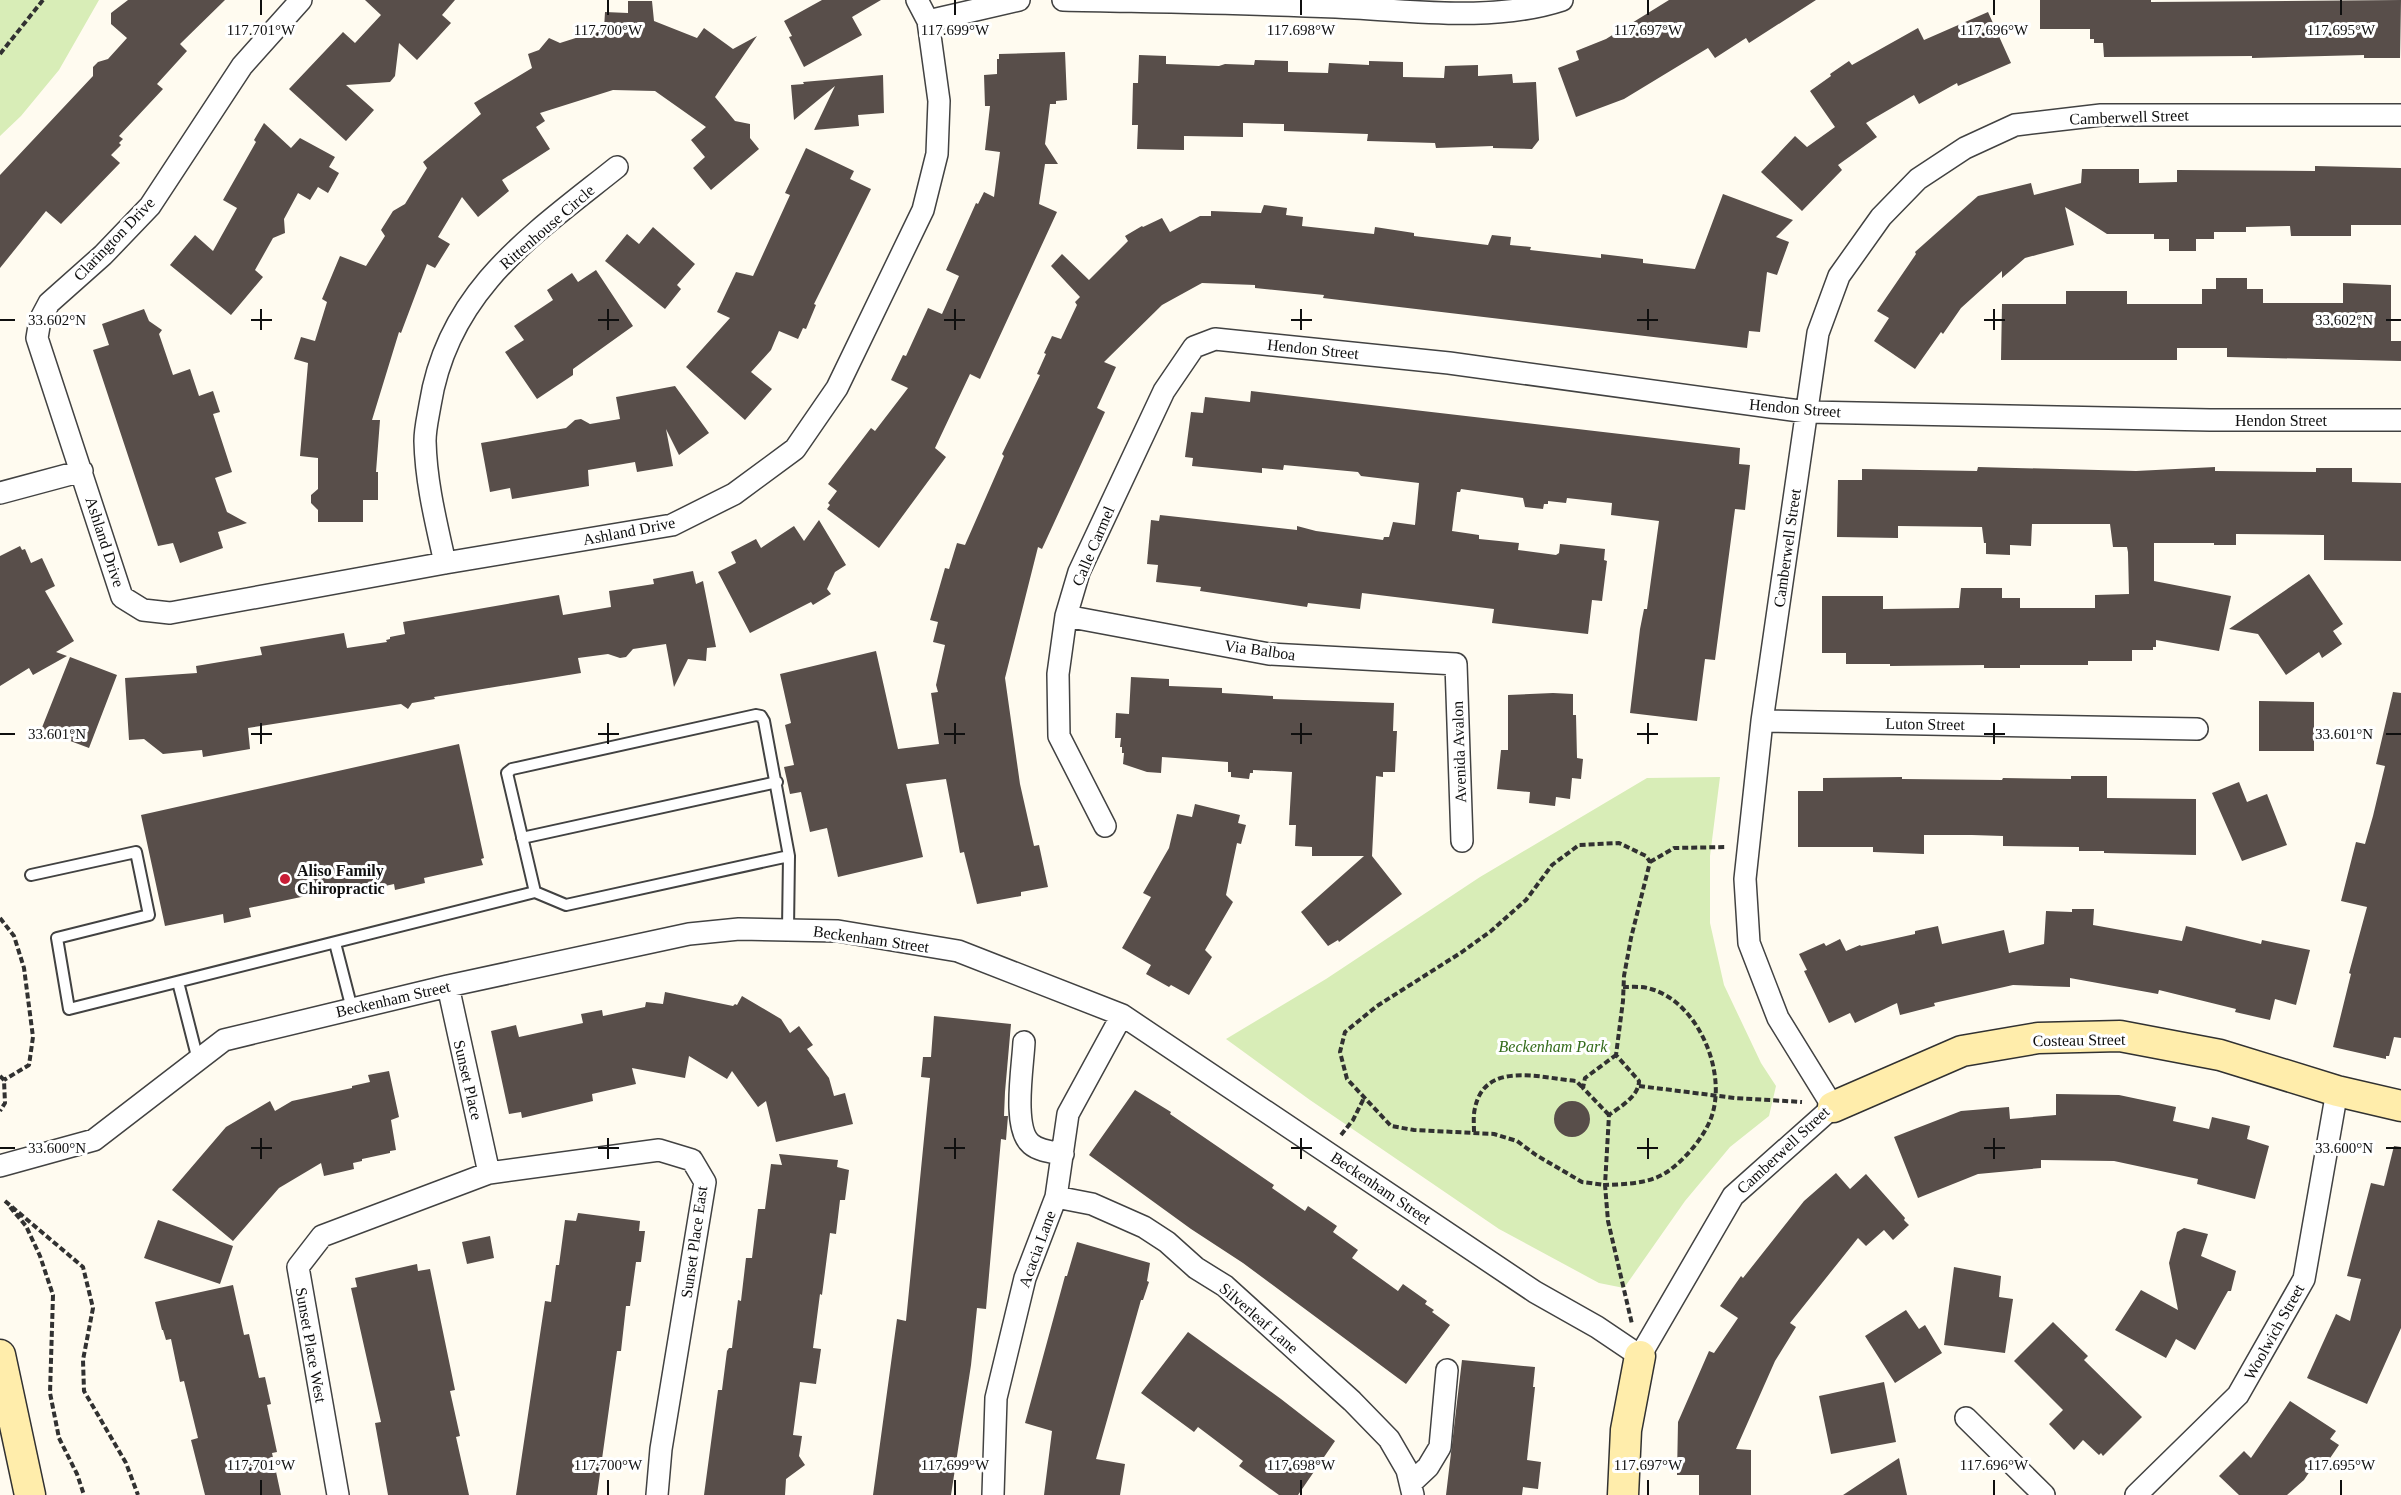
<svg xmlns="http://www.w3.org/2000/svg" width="2401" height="1495" font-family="Georgia,serif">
<rect width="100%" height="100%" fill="#fffbf0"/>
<path fill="#d8edb7" d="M0,0h99l-40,70 -38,46 -21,20z
M1720,777l-10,79v67l14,62 37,78 15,23 -7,30 -39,31 -45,54 -61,87 -25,-5 -100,-54 -189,-129 -84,-61 100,-60 154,-102 167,-99z"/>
<path fill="#584e4a" d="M128,0h97l-45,44 7,7 -30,33 6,5 -44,47 4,3 -4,4 2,2 -10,10 9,8 -59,61 -15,-13 -46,57v-93l93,-99v-9l5,-5 10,-3 19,-21 -16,-14v-11z
M365,0h90l-13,15 9,8 -34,37 -18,-17 -4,33 -5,6 -44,3 28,25 -28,31 -57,-52 54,-57 12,11 26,-28z
M822,0h59l-29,17 10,18 -58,32 -15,-30 3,-1 -8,-15z
M1669,0h147l-67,43 -3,-5 -31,20 -7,-10 -84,51 -48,18 -18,-49 21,-8 -3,-9 30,-12z
M2040,0h111v2l250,-2 -1,58h-36v-3l-112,3v-2l-148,1 -1,-14h-9v-4h-4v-10h-50z
M628,1h24l2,20 43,17 7,-10 29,21 24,-13 -42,61 20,24 15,3v14l9,11 -48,41 -18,-22 12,-11 -14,-17 15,-13 -51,-36 -42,-1 -73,23 5,8 -9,6 14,22 -48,31 7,11 -31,26 -16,-20 -24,40 12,7 -15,24 -8,-4 -26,69 -2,-1 -27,88h8l-4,52h2v28h-15v22h-45v-12l-7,-7v-8l7,-6v-31l-18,-2 8,-93 -14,-4 7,-22 14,4 12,-39 -5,-3 18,-43 26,10 19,-30 -4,-6 12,-19 12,-7 22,-36 -4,-6 58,-48 -7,-11 58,-35 -4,-14 11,-4 10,-12 11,5 44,-14 1,-17 23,1z
M1988,12l23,51 -53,23 -1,-3 -38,21 -5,-9 -48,28 11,14 -39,28 4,5 -40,41 -41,-39 34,-36 12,11 28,-20 -25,-36 21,-15 -1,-2 19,-13 3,4 66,-37 6,12z
M1065,52l2,48 -11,1v3h-6l-5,40 13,20h-13l-6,40 18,8 -77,167 -10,-5 -35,74 11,9 -67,91 -52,-39 3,-4 -2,-2 9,-12 -9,-7 43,-56 4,3 33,-43 -17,-8 12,-25 3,1 22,-48 14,6 17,-38 -13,-6 30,-67 2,1 6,-12 10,5 6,-45 -15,-2 5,-44h-5l-1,-31 13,-1v-15h2v-5z
M1139,55l27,1v8l53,2 6,-2 29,1 1,-5 33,1v11l40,1 1,-10 40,2v-4l34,1v15l41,1 1,-12 33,-1v11l34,-2 1,9 23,-1 3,58 -7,9 -39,-1v-2l-57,2 -1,-5 -68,-2 1,-7 -84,-3v-7l-41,-1v14l-59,-1v14l-47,-1 1,-24h-6l1,-42h5z
M883,75l1,38 -26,2 1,11 -45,4 21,-44 -41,34 -3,-35 13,-1 -1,-2z
M264,123l27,25 9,-10 35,19 -6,10 10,6 -11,20 -10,-6 -8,13 -12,-7 -14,26 1,14 -12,5 -18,32 8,7 -32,38 -61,-50 25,-30 18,16 24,-43 -14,-8 33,-58 -2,-2z
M806,148l48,23 -4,8 21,10 -57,115 2,1 -10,24 -3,-1 -5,11 -19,-8 -8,19 -20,22 21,17 -27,31 -59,-53 44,-49 -13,-6 19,-40 17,4 37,-81 -5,-2z
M2315,166l86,2v57h-50v11h-60l-1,-10 -44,1v5h-32v7h-18v12h-27v-12h-15v-5h-47l-42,-27 9,38 -49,13 -23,20v-7l-41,37 -18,26 -2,-2 -26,37 -41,-28 15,-23 -12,-7 39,-57 -1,-2 63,-56 53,-13 3,12 47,-12 1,-14h57v14l38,-1v-12l138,1z
M1723,194l70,26 -17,17 13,5 -12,33 -10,-3 -7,60 -11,-1 -2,17 -424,-50 1,-3 -69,-7v-3l-53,-2 -40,22 -58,57 12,5 -19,41 8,4 -63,137 -4,-2 -33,131 15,106 14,62 5,-1 9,42 -27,5v4l-44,8 -13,-52 -4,1 -14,-74 -40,5 17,73 -85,20 -11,-49 -17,4 -9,-40 -11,2 -6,-27 10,-2 -9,-40 6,-2 -11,-49 96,-23 22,98 41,-5 -8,-51 7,-1 -2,-7 9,-40 -12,-3 5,-20 -8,-2 15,-52 4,1 8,-26 8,2 39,-89 -2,-2 38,-79 -3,-1 9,-20 -2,-1 8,-17 9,3 16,-34 -2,-3 5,-5 -29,-31 11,-12 27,26 39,-39 -3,-5 17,-10 1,1 19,-9 8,14 30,-16h11v-5l50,2 3,-8 23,3 -1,7 17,2 -1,9 72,8 1,-7 39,6v3l74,9 4,-10 19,2 -1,8 21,2 -1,3 71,8v-4l42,5v4l52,6z
M653,227l42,37 -18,21 4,4 -16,20 -60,-48 22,-27 12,10z
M596,270l37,56 -60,43v6l-36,24 -32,-47 19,-12 -10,-14 39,-26 -6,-10 25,-17 6,9z
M2216,278h31v11h16v14h80v-20l48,2v56h10v20l-174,-4v-9h-50v12h-176l1,-56h64v-13h61v13h75v-15h14z
M144,309l5,12 13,9 -3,4 14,41 17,-6 9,27 14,-5 7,21 -7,2 19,58 -17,6 12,34 20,11 -29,9 5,16 -43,15 -7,-20 -15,3 -65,-196 16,-5 -7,-21z
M675,386l34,47 -30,22 -13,-26 7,37 -36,6 -2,-10 -47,8 1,16 -77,13 -2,-11 -20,4 -9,-49 85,-15 9,-8 6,-1 9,5 30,-5 -4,-22z
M1251,391l489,57 -1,16 11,1 -5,45 -10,-1 -20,151 -10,-1 -8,62 -67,-8 10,-84 4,-20h3l12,-88 -48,-6 1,-12 -45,-5 -1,5 -18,-2v3h-4l-1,5 -18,-2 -2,-9 -62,-9 -1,3h-3l-5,39 27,4v4l40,4 -1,7 38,5 3,-2 1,-9 45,5 -1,11 3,1 -5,40 -10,-1 -4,34 -96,-11 2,-14 -132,-16 -2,16 -52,-6 -1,4 -107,-16 1,-4 -45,-5 2,-17 -11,-1 4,-44 8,1 1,-6 137,15v-4l19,5 67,9 1,-3h5l4,-15 22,3 4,-42 -58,-7 -3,-4 -74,-7 -1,5 -21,-2v5l-70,-7 1,-8 -8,-1 6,-45 12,1 2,-16 45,5z
M1978,467l158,4 79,-4v4l101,1v-4h36v14l49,1v78l-77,-1v-25l-88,-1v11h-22v-2h-60v38l77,15 -12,55 -63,-11v7h-3v3h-21v11h-44v4h-68v3h-36v-3l-94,1v-2h-44v-11h-24v-57h61v13l76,-1 2,-20h41v10h18v10h75v-13l34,-1 -1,-42 -1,-5h-14l-3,-23h-78l-1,22 -21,-1v10l-24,-1v-11h-2l-2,-16 -84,-1v12l-61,-1 1,-57h24v-11l115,2z
M819,520l27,45 -11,7 -8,17 4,5 -18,11 -2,-3 -61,31 -32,-61 18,-9 -5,-11 25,-13 5,9 33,-22 10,15z
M20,546l2,4 3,-1 6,14 11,-5 13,28 -10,5 29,50 -18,11 11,4 -34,19 -4,-7 -29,18v-130z
M693,571l3,13 7,-3 13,66 -9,1 -1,13 -18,-2 -14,28 -8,-43 -33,5 -7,8 -6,1 -12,-4 -30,4 3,15 -147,24 1,2 -23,4 -4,6 -7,-5 -153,24 2,21 -47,8 -1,-7 -39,4 -19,-15 -15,1 -4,-62 72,-5 -1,-7 66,-11 -2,-8 84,-14 3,15 40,-6 -1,-2 4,-1v-2l15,-3 -2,-12 156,-27 4,20 48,-8 -2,-16 45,-7 -1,-5z
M2309,574l34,50 -10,7 9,13 -20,14 -3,-6 -33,23 -28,-41 -29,-5z
M70,657l47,18 -28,73 -48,-18z
M1131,677l38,2v7l53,2v5l51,3v3l121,4 -1,28h4l-2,41h-12v5l-7,-1 -4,80 30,38 -63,48 -1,-2 -10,6 -27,-34 63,-56h-52v-9l-17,-1 1,-21h-7l3,-53 -39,-2v3h-3l-1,6 -18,-2v-5h-3v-10l-66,-5 -1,16 -14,-1 -24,-8 1,-11h-2v-6h-2l1,-9h-6l1,-25 13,1z
M2393,692l8,1v345l-7,-1 -5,19h-3v3l-53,-12 18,-73 -2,-1 18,-66 -26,-6 15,-59 9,2 8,-28 12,-50 -9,-2z
M1553,693l20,1v21h3l1,43 6,1 -2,20 -9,-1 -2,21 -14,-2 -1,9 -26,-3 1,-11 -33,-3 4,-39h7v-55z
M2259,701l55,1v49h-55z
M459,744l25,114 -3,1 2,6 -59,13 1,5 -30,7 -1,-6 -40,9 -1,-7 -104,22 2,9 -27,6 -1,-9 -58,12 -24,-111z
M2071,776h36v22l89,1v56l-92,-2v-2h-25v-4l-76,-1v-10l-31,-1h-48v19l-51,-2v-5h-75v-56h25v-13l79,-1v2l100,1 1,-2 68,1z
M2239,782l8,20 20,-8 20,51 -45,16 -30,-68z
M1195,804l45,11 -2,8 8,2 -5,19 -4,-1 -11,52 7,7 -28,48 7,7 -23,38 -18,-10 -2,2 -23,-13 5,-9 -29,-17 29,-51 -8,-4 26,-45 8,-34 15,3z
M2072,909h22l-1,16 89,16 4,-15 75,18 1,-4 48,10 -14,55 -21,-6 -5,21 -35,-8 1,-3 -77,-19 -1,4 -88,-16v9l-57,-2 -79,18 1,3 -35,9 -3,-12 -42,20 -5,-10 -21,10 -25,-52 3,-1 -8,-16 25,-11 2,3 14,-7 6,12 14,-6 1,1 54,-12v-3l23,-5 4,18 62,-14 5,23 35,-9 2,-33 26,1z
M665,992l68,14 2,-2 2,1 5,-9 39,23 9,14 9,-7 14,19 -6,4 22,29 5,18 11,-3 8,31 -77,18 -10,-41 -8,6 -26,-36 -5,8 -38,-23 -4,22 -53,-10 4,16 -44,10 1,7 -71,17 -1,-6 -12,2 -18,-83 25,-6 3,12 64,-14 -2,-9 21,-4 1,6 42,-9 1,-5 17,2z
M934,1016l77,8 -6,68 -1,24h4l-2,24 -5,-1 -15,170 -9,-1 -6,57 -20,130h-78l24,-176 9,2 24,-243 -9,-1 2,-20h8z
M389,1071l10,46 -8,3 5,30 -6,1v2l-28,6v2l-9,2 1,6 -30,7 -3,-13 -42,25 -46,53 -61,-51 54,-63 44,-26 5,10 17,-10 60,-13v-2l18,-4 -2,-7z
M1135,1090l36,22 -1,2 104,71 -2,3 33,23 3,-5 29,20 -4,6 25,18 -6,8 46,33 5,-7 24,17 -2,3 9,6 -2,2 18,13 -44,59 -163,-121 -52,-34 -102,-74z
M2056,1094l63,1 57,12 -3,14 36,8 3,-12 38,9 -3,13 22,7 -14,53 -58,-15 1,-5 -84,-18 -73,-1v8l-63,6 -60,24 -24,-61 67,-26 48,-4 1,12 46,-4z
M1554 1119a18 18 0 1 1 36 0a18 18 0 1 1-36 0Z
M2394,1146l7,1v181l-34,76 -60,-26 29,-64 14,7 11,-42 -14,-3 24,-93 13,3z
M779,1154l59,6 -1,7 12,3 -4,30h-5l-4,34 -6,-1 -8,62 -2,-1 -7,54 8,1 -5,35 -16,-2 -7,53 9,1 -3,20 6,9 -19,14 -1,16h-81l14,-105h4l5,-39 2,-3h3l6,-48 3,1 5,-43h6l6,-49h7l6,-45 11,1z
M1836,1173l14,16 16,-15 39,44 -1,2 5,5 -16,15 -9,-10 -18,16 -8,-8 -68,85 6,4 -21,34 -39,88 15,1v45h-52v-20h-22l1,-53 31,-71 5,2 24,-35 -18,-12 21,-30 2,2 61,-77z
M578,1213l62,8 -1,10h6l-4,31h-5l-6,44h-4l-5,45h-4l-20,144h-81l29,-194 6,1 5,-37h3l6,-45 11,1z
M158,1220l75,26 -13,38 -76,-26z
M2184,1228l24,6 -7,22 35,15 -5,20h-3l-33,59 -19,-11 -10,19 -51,-28 26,-40 37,20 -9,-47 8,-31z
M490,1236l4,22 -27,6 -5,-22z
M1077,1242l73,21 -3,18 2,1 -6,18h-2l-45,159 29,5 -5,31h-76l8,-64 -27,-8 40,-147h2z
M417,1264l1,7 12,-2 25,121 -5,1 10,45 -4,1 13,58h-81l-13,-72 6,-1 -30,-134 6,-1 -2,-9z
M1954,1267l47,9 -2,21 14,2 -8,54 -61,-8z
M233,1285l11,50 5,-1 10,44 6,-1 6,27 -4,1 10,47 -5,1 9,42h-76l-14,-55 7,-2 -14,-57 -4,1 -9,-43 -5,1 -3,-10h-1l-7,-28z
M1906,1310l13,19 6,-4 17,28 -47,30 -30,-47z
M2053,1322l35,34 -4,4 58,57 -39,39 -2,-3 -2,2 -16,-15 -9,10 -25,-26 14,-14 -49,-49z
M1188,1332l93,67 54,42 -37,54h-19l-40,-29 4,-5 -45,-34 -4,5 -53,-39z
M1462,1360l73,7 -2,20h2l-8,73 14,2 -3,27 -15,-2 -1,8h-76z
M1884,1382l12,60 -65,12 -12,-58z
M2290,1401l46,30 -6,8 9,6 -13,19 -8,-5 -14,21 -17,15h-48l-20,-19 25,-25 7,7z
M1899,1458l8,37h-64z"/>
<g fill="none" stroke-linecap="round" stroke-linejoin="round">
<defs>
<path id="lane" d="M522,838l255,-56
M31,875l105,-23 13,63 -92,23 12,71 466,-117 31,13 223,-49
M535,892l-28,-119 5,-4 244,-54 5,1 3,5 25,135 -1,73
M335,943l17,66
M178,982l20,78"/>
<path id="street" d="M301,0l-59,66 -92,140 -47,49 -54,48 -9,17 -3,18 85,259 21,13 27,3 275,-50 227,-38 62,-31 61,-45 42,-61 86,-178 14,-56 2,-53 -11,-80 -11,-21
M1063,0c91,2 182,3 273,7 72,3 156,16 226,-7
M928,21l91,-21
M0,493l82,-22
M445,563c-9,-41 -19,-80 -20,-122 0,-12 3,-24 5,-36 18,-115 102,-170 187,-238
M1066,616l203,38 187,10 6,177
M1762,721l435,8
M1105,826l-46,-90 -1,-62 8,-58 13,-44 85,-181 30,-44 21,-8 234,24 358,49 403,8h191
M448,986l41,187
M1024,1042c-1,24 -12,86 7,102 8,7 21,8 32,10
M0,1166l94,-26 130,-100 224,-54 241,-52 50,-5 99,2 120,20 164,64 413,277 62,35 43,29 93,-160 100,-89 -55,-89 -29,-75 -4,-64 17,-158 56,-388 21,-57 42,-59 37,-38 47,-31 50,-23 86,-10h300
M1056,1197l36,7 52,23 23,15 29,26 29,18 127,115 37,38 18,31 6,25
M1966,1418l78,77
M1411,1483l17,-16 12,-20 7,-77
M338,1495l-40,-228 24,-31 167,-63 170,-23 33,10 13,22 -44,267 -4,46
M993,1495l3,-97 29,-120 31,-81 12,-83 54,-99
M2136,1495l102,-100 66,-116 33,-188"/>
<path id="secondary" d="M1833,1107l129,-56 76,-13 82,-2 100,19 117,36 64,15
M0,1355l30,140
M1623,1495l3,-65 14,-74"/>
</defs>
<use href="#lane" stroke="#424242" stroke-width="14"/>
<use href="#street" stroke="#424242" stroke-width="24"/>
<use href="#secondary" stroke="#313131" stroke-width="33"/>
<path stroke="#313131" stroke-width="4" stroke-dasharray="6 3" stroke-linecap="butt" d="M0,54l43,-54
M1650,862l24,-14 53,-1
M0,918l14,18 10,32 9,69 -4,28 -25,15
M1623,987c9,0 19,-1 28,2 49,14 79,89 58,134 -9,19 -25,37 -42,49 -18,12 -41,12 -62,13l4,-70c11,-8 30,-19 30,-34l-23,-26 7,-54 1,-25 7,-38 19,-76 -4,-6 -27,-13 -40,2 -27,20 -26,35 -35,31 -29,21 -85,54 -32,26 -5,20 7,27 44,47 23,4 80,4 23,7 19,14 46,27 23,3 3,36 24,103
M0,1076l4,4 1,23 -5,8
M1639,1086l96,12 67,4
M1609,1115l-26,-27 2,-10 31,-23
M1474,1132c0,-8 -1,-16 1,-24 10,-48 66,-30 101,-27l7,7
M1341,1135l12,-15 11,-22
M5,1201l78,66 10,41 -10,52 1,31 42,72 12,32
M10,1207l16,19 14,30 13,39 -3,98 9,45 18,36 7,21"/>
<use href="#lane" stroke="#fff" stroke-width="10"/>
<use href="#street" stroke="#fff" stroke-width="21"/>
<use href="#secondary" stroke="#ffedab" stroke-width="30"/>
</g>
<path fill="none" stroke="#0f0f0f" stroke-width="2" d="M261,0v15M608,0v15M955,0v15M1301,0v15M1648,0v15M1994,0v15M2341,0v15M261,309v21M608,309v21M955,309v21M1301,309v21M1648,309v21M1994,309v21M0,320h15M251,320h21M598,320h21M944,320h21M1291,320h21M1637,320h21M1984,320h21M2386,320h15M261,723v21M608,723v21M955,723v21M1301,723v21M1648,723v21M1994,723v21M0,734h15M251,734h21M598,734h21M944,734h21M1291,734h21M1637,734h21M1984,734h21M2386,734h15M261,1138v21M608,1138v21M955,1138v21M1301,1138v21M1648,1138v21M1994,1138v21M0,1148h15M251,1148h21M598,1148h21M944,1148h21M1291,1148h21M1637,1148h21M1984,1148h21M2386,1148h15M261,1480v15M608,1480v15M955,1480v15M1301,1480v15M1648,1480v15M1994,1480v15M2341,1480v15"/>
<circle fill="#c91d36" stroke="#fff" stroke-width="2" cx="285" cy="879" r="6"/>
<g text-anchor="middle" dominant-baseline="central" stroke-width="6" stroke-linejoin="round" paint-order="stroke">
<g font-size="16" fill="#0f0f0f" stroke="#fff">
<text transform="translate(2129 117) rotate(-2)">Camberwell Street</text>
<text transform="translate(547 227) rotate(-41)">Rittenhouse Circle</text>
<text transform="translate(114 239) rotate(-46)">Clarington Drive</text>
<text transform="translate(1313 349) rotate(6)">Hendon Street</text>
<text transform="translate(1795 408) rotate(5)">Hendon Street</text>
<text x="2281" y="420">Hendon Street</text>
<text transform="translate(629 531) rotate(-11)">Ashland Drive</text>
<text transform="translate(105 542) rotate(72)">Ashland Drive</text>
<text transform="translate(1093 546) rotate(-67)">Calle Carmel</text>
<text transform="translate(1787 548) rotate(-82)">Camberwell Street</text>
<text transform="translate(1260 650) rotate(8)">Via Balboa</text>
<text transform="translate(1925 724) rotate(1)">Luton Street</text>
<text transform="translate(1459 752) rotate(-92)">Avenida Avalon</text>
<text transform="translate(871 939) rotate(8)">Beckenham Street</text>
<text transform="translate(393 999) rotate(-13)">Beckenham Street</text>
<text transform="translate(2079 1040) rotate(-1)">Costeau Street</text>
<text transform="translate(468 1080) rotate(77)">Sunset Place</text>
<text transform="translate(1783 1150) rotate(-43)">Camberwell Street</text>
<text transform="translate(1381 1188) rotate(34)">Beckenham Street</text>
<text transform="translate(694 1242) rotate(-82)">Sunset Place East</text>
<text transform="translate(1037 1249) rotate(-70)">Acacia Lane</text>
<text transform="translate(1259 1318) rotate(41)">Silverleaf Lane</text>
<text transform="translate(2274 1332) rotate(-61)">Woolwich Street</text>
<text transform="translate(311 1345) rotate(80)">Sunset Place West</text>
</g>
<g font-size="16" font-weight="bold" fill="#0f0f0f" stroke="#fff" text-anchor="start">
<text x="297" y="870">Aliso Family<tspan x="297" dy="18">Chiropractic</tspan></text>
</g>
<g font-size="16" font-style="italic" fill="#336b1a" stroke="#fff">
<text x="1553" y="1046">Beckenham Park</text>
</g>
</g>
<g font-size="15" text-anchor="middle" fill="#0f0f0f" stroke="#fff" stroke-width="6" stroke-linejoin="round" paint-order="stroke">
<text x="261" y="35">117.701°W</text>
<text x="608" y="35">117.700°W</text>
<text x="955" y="35">117.699°W</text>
<text x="1301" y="35">117.698°W</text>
<text x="1648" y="35">117.697°W</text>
<text x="1994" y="35">117.696°W</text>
<text x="2341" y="35">117.695°W</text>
<text x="57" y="325">33.602°N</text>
<text x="2344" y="325">33.602°N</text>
<text x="57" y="739">33.601°N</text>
<text x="2344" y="739">33.601°N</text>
<text x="57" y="1153">33.600°N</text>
<text x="2344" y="1153">33.600°N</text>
<text x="261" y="1470">117.701°W</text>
<text x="608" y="1470">117.700°W</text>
<text x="955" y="1470">117.699°W</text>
<text x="1301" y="1470">117.698°W</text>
<text x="1648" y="1470">117.697°W</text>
<text x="1994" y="1470">117.696°W</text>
<text x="2341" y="1470">117.695°W</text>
</g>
</svg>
